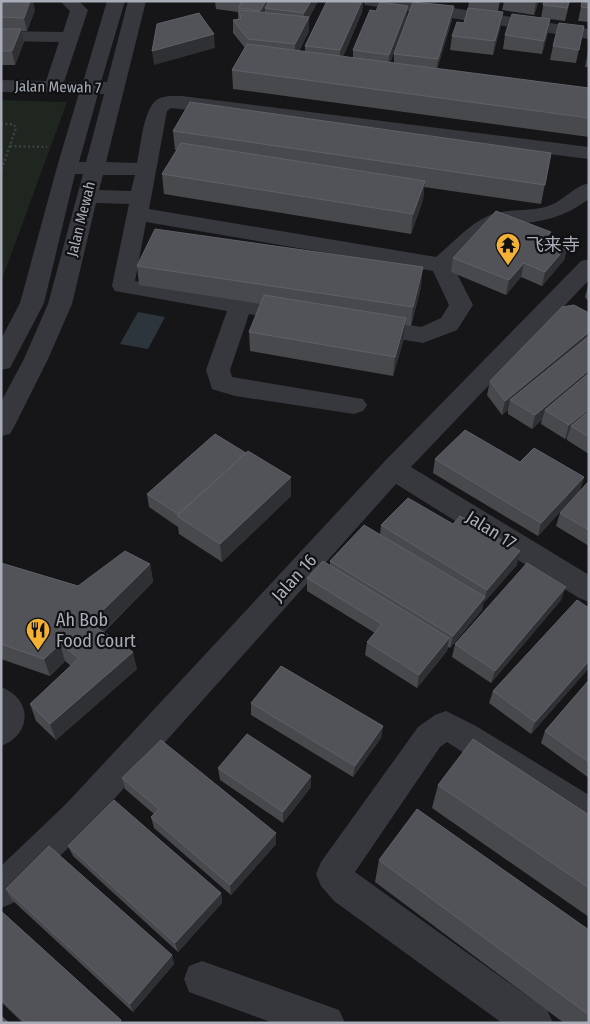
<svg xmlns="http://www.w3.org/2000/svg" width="590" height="1024" font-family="'Fira Sans Condensed','Noto Sans SC',sans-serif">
<rect width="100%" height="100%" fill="#161618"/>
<path fill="#1e261f" d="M1,100l66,2 -66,180z"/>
<path fill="#2c353c" d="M138,312l27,5 -17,32 -28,-5z"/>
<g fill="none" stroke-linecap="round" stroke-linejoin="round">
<path stroke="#3d3f44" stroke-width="2.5" stroke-dasharray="2 2.5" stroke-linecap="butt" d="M1,124h12l3,4 -15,43
M10,146l37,1"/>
<path fill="#37383d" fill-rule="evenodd" d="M60,1h19l9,9 -24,72h19l24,-81h18l-24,81h6l21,-81h18l-40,161 31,1c4,-17 6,-55 21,-64 7,-4 16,-3 24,-3l407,51v12l-418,-51 -4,3 -18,98 287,48c16,-13 33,-33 52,-41 17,-8 39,-4 57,-9 17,-4 27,-20 44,-24v16c-32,23 -50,22 -87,27l-49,40 20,39 -16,25 -34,13 -54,-9 -8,-2 -4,-6 4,-6 8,-2 52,9 20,-9 8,-13 -16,-34 -287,-49 -11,59 160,25 8,2 4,6 -4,6 -8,2 -46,-8 -19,56 2,7 131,22 4,6 -4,6 -9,3 -119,-18 -23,-7 -6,-19 21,-59 -112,-20 -3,-5 17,-82 -33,-1 -24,101 -24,55 -34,68 -4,7 -9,2v-34l23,-43 24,-55 35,-130h-8l-31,129 -34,65 -9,2v-31l19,-36 37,-136 22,-74 -78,-1v-12l45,1 13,-39 -58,-1v-10l62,1 7,-21zM98,94h6l-18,68h-7zM103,175h32l-4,16 -32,-1z
M363,1h44l182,28v10l-218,-33 -6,-1z
M589,259v21l-178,187 178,108v27l-10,-4 -183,-114 -306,342 -77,77 -12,5v-42l65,-62 318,-342 197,-201z
M1,687c32,12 31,48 0,59z
M446,711l30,15 113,69v35l-12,-5 -130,-83 -7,5 -85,125 192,138 6,13h-51l-168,-122 -13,-15 -5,-12 5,-12 97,-135 17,-12z
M202,961l137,49 6,13h-72l-84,-31 -5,-13 5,-13z"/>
</g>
<path fill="#47494d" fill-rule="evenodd" d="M1,1l34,9 -8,21h-6l3,11 -9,23h-14z
M215,1h103l-9,17v13l-10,20 6,1v-6l22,-45h36l-1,11 -19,45 10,1v-8l54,-31 45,1 -15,49 152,19v49l-356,-48 -1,-19 13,-22 -12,-15v-13h5v-8l-22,-3zM406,21l-12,33v9h-4z
M445,1h14v1z
M469,1h31l-2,10 3,14 -8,30 -43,-5 2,-14 12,-13 4,-15z
M504,1h35l-5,14 -32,-5z
M544,1h26l-5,20 -15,-2 -2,13 -6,22 -39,-5 2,-14 36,-17z
M589,1v21l-11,-1 3,-14z
M584,26l-8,37 -26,-3 3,-14z
M589,45v22h-4z
M173,131l378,22 -10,51 -117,-17 -1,13 -12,34 -247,-40 -2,-20 15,-24h-2z
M549,239l19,6 -4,15 -22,26 -21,-9 -15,18 -55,-23 2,-14z
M137,266l284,21 -10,39 -6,-1 -1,13 -11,38 -143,-25 -1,-19 12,-28 -122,-19z
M589,282v20l-4,-5z
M589,313v141l-22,-14v-2l-2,1 -24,-15 1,-4 -10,9 -24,-15v-4l-6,5 -15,-20 3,-14z
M246,453l45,24v19l-69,66 -43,-28 -1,-7 -29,-20 -2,-13z
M435,459l149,18 -4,13 -42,46 -105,-63z
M589,481v65l-33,-20 4,-13z
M381,525l136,40 -34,37 -1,8 -32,38 -2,-1 -1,4 -30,37 -52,-33 2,-13 8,-9 -68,-42v-13l23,-13v-4l50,-26z
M1,563l77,23 72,-22 3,18 -49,50 33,37 -81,71 -20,-19 -6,-17 41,-38 -6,-5 -15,15 -49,-17z
M561,600l-70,83 -39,-26 3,-13z
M589,608v60l-58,66 -42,-31 4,-12z
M589,680v98l-48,-35 4,-12z
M251,703l132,23 -2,12 -28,39 -102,-62z
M218,768l93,19 -28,36 -63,-43z
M122,778l154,66 -45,51 -77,-67 -3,-11 3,-3 -29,-25z
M438,785l151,30v102l-157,-109z
M68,846l153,47 1,10 -44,49 -105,-96z
M379,860l210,70v93h-25l-189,-141z
M6,889l166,66 2,9 -41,48 -122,-113z
M1,911l120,109 1,3h-99l-22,-21z"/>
<path fill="#2f3033" d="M30,1h3l2,9 -8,21 -3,-13z
M266,1h8l-9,7v8l-4,9 -1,-14z
M311,1h7l-9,17v13l-14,27v-14l9,-17v-14z
M362,1h1l-1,11 -22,52v-14z
M536,1h3l-5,14z
M408,6l-1,13 -19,49 1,-13z
M454,6l-2,14 -16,52 2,-13z
M503,12l-2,13 -8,30 2,-14z
M550,19l-2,13 -6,22 2,-13z
M21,29l3,13 -9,23 -3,-14z
M214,34l1,14 -61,17 -2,-14z
M425,181l-2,19 -12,34 2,-20z
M551,232l-3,14 -2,-9z
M568,245l-4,15 -22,26 3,-14z
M524,263l-3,14 -15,18 3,-15z
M423,267l-2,20 -10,39 2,-19z
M406,318l-2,20 -11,38 2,-19z
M589,332v11l-79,57 -2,10 -6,5 3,-14z
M589,370v11l-44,29 -3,10 -10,9 3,-14z
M589,409v10l-18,7 -4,12 -2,1 4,-14z
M291,477v19l-69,66 -2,-18z
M584,477l-4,13 -42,46 3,-13z
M520,551l-3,14 -33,38 3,-13z
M150,564l3,18 -58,58 -5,-17z
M566,587l-5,13 -70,83 4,-12z
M485,597l-3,13 -32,38 3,-12z
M449,638l-2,13 -30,37 2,-13z
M60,644l5,17 -15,15 -6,-17z
M133,652l4,17 -81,71 -6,-16z
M589,661v7l-58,66 4,-12z
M383,726l-2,12 -28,39 2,-11z
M311,776v11l-28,36v-11z
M276,833v11l-45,51 -1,-10z
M221,893l1,10 -44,49 -3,-9z
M172,955l2,9 -41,48 -3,-8z"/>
<path fill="#525359" stroke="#5f6168" d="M1,1h29l-6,17 -23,-1z
M242,1h24l-6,10 -22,-3z
M269,1h42l-7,12 -39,-5z
M327,1h35l-22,49 -35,-4z
M544,1h25l-2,7 -24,-3z
M582,1h7v7l-8,-1z
M380,2l28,4 -19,49 -36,-5 17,-40 6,1z
M413,2l41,4 -16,53 -44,-5z
M468,8l35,4 -8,29 -43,-5 5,-14 7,1z
M239,10l70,7 -14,27 -47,-5 -15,-19 8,-1z
M199,13l15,21 -62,17 5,-27z
M512,14l38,5 -6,22 -39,-6z
M559,23l25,3 -5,24 -26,-4z
M1,29h20l-9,22h-11z
M247,44l342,44v30l-357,-48z
M190,102l361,51 -6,32 -372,-54z
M181,143l244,38 -12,33 -251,-40z
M496,211l55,21 -5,5 22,8 -23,27 -21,-9 -15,17 -56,-22z
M155,229l268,38 -10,40 -276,-41z
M264,295l142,23 -11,39 -146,-25z
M574,305l15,8v19l-84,69 -15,-20 72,-74z
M589,336v34l-54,45 -25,-15z
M589,373v36l-20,16 -24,-15z
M589,411v26l-18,-11z
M465,430l55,32 14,-14 50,29 -43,46 -106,-64z
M215,434l31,19 -68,61 -31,-20z
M248,451l43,26 -71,67 -43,-28z
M589,481v49l-29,-17z
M408,498l45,26 7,-8 60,35 -33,39 -106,-65z
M364,525l121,72 -32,39 -123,-75z
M125,551l25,13 -60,59 43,29 -83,72 -20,-20 49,-46 -19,-14 -16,15 -43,-15v-81l77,23z
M323,561l126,77 -30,37 -52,-33 15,-18 -75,-46z
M527,563l39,24 -71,84 -40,-27z
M577,600l12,8v53l-54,61 -42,-31z
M281,666l102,60 -28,40 -104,-63z
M589,680v82l-44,-31z
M247,734l64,42 -28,36 -65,-44z
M473,739l116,76v73l-151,-103z
M161,740l115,93 -46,52 -79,-68 8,-8 -37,-31z
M114,800l107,93 -46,50 -107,-97z
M417,809l172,121v85l-210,-155z
M49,846l123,109 -42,49 -124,-115z
M1,911l120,109 -2,3h-93l-25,-24z
M1,1016l8,7h-8z"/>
<defs>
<symbol id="temple-pin" viewBox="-11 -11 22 30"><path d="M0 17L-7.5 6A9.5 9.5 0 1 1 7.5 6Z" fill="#f2b134" stroke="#111113"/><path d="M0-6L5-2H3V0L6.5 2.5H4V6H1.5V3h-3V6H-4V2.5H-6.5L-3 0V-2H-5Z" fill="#111"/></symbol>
<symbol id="restaurant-pin" viewBox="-11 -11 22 30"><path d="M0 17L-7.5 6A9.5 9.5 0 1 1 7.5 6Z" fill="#f2b134" stroke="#111113"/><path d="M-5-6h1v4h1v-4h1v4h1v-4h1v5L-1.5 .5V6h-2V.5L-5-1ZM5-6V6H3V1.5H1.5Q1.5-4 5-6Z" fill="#111"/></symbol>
</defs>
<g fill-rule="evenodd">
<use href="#temple-pin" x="494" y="231" width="28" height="38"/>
<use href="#restaurant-pin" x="24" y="616" width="28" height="38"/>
</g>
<g text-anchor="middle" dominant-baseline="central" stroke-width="4.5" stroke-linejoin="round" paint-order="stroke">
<g font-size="15" fill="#a8adb8" stroke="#111113">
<text transform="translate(58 87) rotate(1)">Jalan Mewah 7</text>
<text transform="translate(81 219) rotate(-76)">Jalan Mewah</text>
</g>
<g font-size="18" fill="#a8adb8" stroke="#111113" text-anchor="start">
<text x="526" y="245">飞来寺</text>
<text x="56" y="620">Ah Bob<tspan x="56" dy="21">Food Court</tspan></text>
</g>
<g font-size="18" fill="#a8adb8" stroke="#111113">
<text transform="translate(491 530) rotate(32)">Jalan 17</text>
<text transform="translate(294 578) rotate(-48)">Jalan 16</text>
</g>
</g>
<rect width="590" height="1024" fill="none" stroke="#a8adb8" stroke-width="5"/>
</svg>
